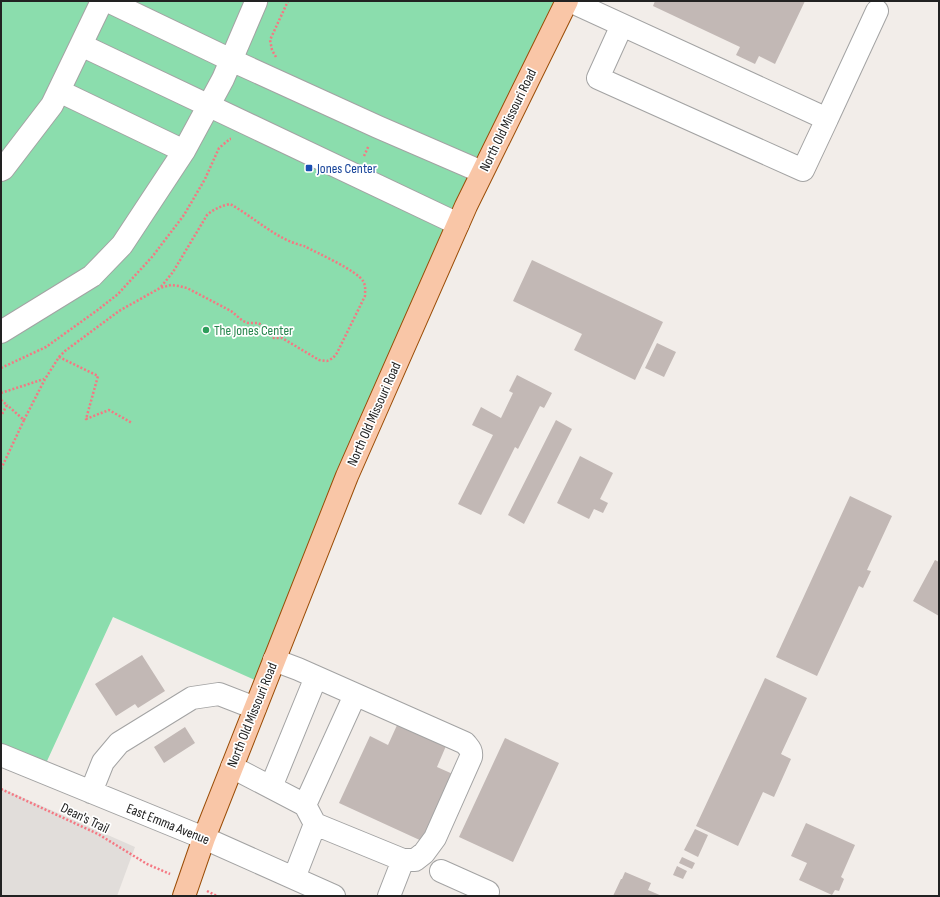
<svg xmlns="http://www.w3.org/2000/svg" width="940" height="897" font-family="'Sofia Sans Condensed',sans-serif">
<rect width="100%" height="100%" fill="#f2ede9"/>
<path fill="#e1ddda" d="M1,788l134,59 -18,49h-116z"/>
<path fill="#8bddad" d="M1,1h566l-303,683 -151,-67 -71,155 -41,-17z"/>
<path fill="#c2b8b5" d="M655,1h150l-30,63 -16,-8 -4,8 -19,-9 4,-8 -87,-41z
M532,260l131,62 -28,58 -61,-30 8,-16 -69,-33z
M657,343l19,9 -12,25 -19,-9z
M517,375l35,18 -8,15 -4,-2 -22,43 -3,-2 -34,68 -23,-11 35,-69 -21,-10 9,-18 20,11 12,-25 -4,-2z
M556,420l16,9 -48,95 -16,-9z
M580,456l33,17 -13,26 8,4 -5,10 -9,-4 -5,10 -32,-16z
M850,496l42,20 -25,54 4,1 -8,17 -4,-2 -42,90 -41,-19z
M935,560l4,2v54l-26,-15z
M142,655l23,36 -27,17 -3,-4 -19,12 -21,-32z
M765,678l42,20 -26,56 10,5 -17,38 -11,-5 -25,54 -42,-20z
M398,723l48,23 -9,21 18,8 -31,67 -85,-39 31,-67 18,9z
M185,727l10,16 -31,20 -10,-16z
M505,738l54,25 -46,99 -54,-25z
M806,823l49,22 -14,32 3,2 -5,12 -4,-1 -3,5 -33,-15 8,-17 -16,-7z
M695,829l13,6 -10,22 -14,-7z
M682,857l13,6 -3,6 -13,-6z
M677,866l10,5 -4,8 -10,-4z
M625,872l26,11 -3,7 14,6h-49l8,-17h1z"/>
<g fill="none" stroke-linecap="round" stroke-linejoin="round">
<defs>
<path id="minor" d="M108,1l123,59 147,67 104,45
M570,1l257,118 50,-108
M622,25l-24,53 205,92 24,-51
M81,45l377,179
M59,91l125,60
M1,170l2,-1 49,-64 50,-104
M1,332l91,-56 30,-31 62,-94 39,-72 33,-77
M1,755l203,83 130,58
M232,767l73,38 10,19 88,36h12l9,-7 11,-15 36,-81c1,-7 -2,-9 -6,-14l-167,-74 -24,-9
M271,787l45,-110
M91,792l12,-30 16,-19 73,-45 27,-4 36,14
M305,805l50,-110
M441,871l47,21
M294,878l21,-54
M389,896l14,-36"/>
<path id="major" d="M184,896l20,-58 143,-362 119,-270 101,-205"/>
</defs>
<use href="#minor" stroke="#a3a3a3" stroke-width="24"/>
<use href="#major" stroke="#9a4c06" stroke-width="24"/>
<path stroke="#f57782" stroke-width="2.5" stroke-dasharray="2 2" stroke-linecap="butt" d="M276,57l-4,-7 -2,-10 18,-39
M364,156l5,-11
M59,357l6,-6 54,-40 41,-23 11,-3 8,1 8,2 44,23 12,10 5,2h10l4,2 9,11 3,2h8l37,22 8,1 6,-3 4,-5 28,-57c0,-6 1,-10 -2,-15 -7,-11 -46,-28 -59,-35 -27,-6 -50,-29 -74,-42 -9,2 -16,5 -23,11l-34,57 -13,16
M1,368l45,-21 53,-38 19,-15 34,-37 32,-42 21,-36 14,-31 11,-9h1
M1,393l43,-14
M1,400l6,5 -6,11
M24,420l21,-41 14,-22 39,19 -12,43 23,-9 23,13
M1,469l23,-49 -17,-15
M1,789l97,45 49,30 23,10
M207,891l10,5"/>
<use href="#minor" stroke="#fff" stroke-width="22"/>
<use href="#major" stroke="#f9c6a7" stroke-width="22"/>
</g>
<rect fill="#1a4fb4" stroke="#fff" stroke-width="1.5" x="305" y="164" width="8" height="8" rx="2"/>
<circle fill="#2e9e5b" stroke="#fff" stroke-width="1.5" cx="206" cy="330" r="4"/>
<g text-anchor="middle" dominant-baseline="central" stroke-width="3.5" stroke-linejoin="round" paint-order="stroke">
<g font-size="14" fill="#222" stroke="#fff">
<text transform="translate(508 120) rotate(-64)">North Old Missouri Road</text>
<text transform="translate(374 414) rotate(-66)">North Old Missouri Road</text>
<text transform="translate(252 715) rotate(-68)">North Old Missouri Road</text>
<text transform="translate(85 818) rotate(26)">Dean's Trail</text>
<text transform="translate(168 824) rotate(22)">East Emma Avenue</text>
</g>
<g font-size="14" fill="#164399" stroke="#fff" text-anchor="start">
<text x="317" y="168">Jones Center</text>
</g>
<g font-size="14" fill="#27864d" stroke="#fff" text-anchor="start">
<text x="214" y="330">The Jones Center</text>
</g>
</g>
<rect width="940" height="897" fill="none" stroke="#222222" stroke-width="4"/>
</svg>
